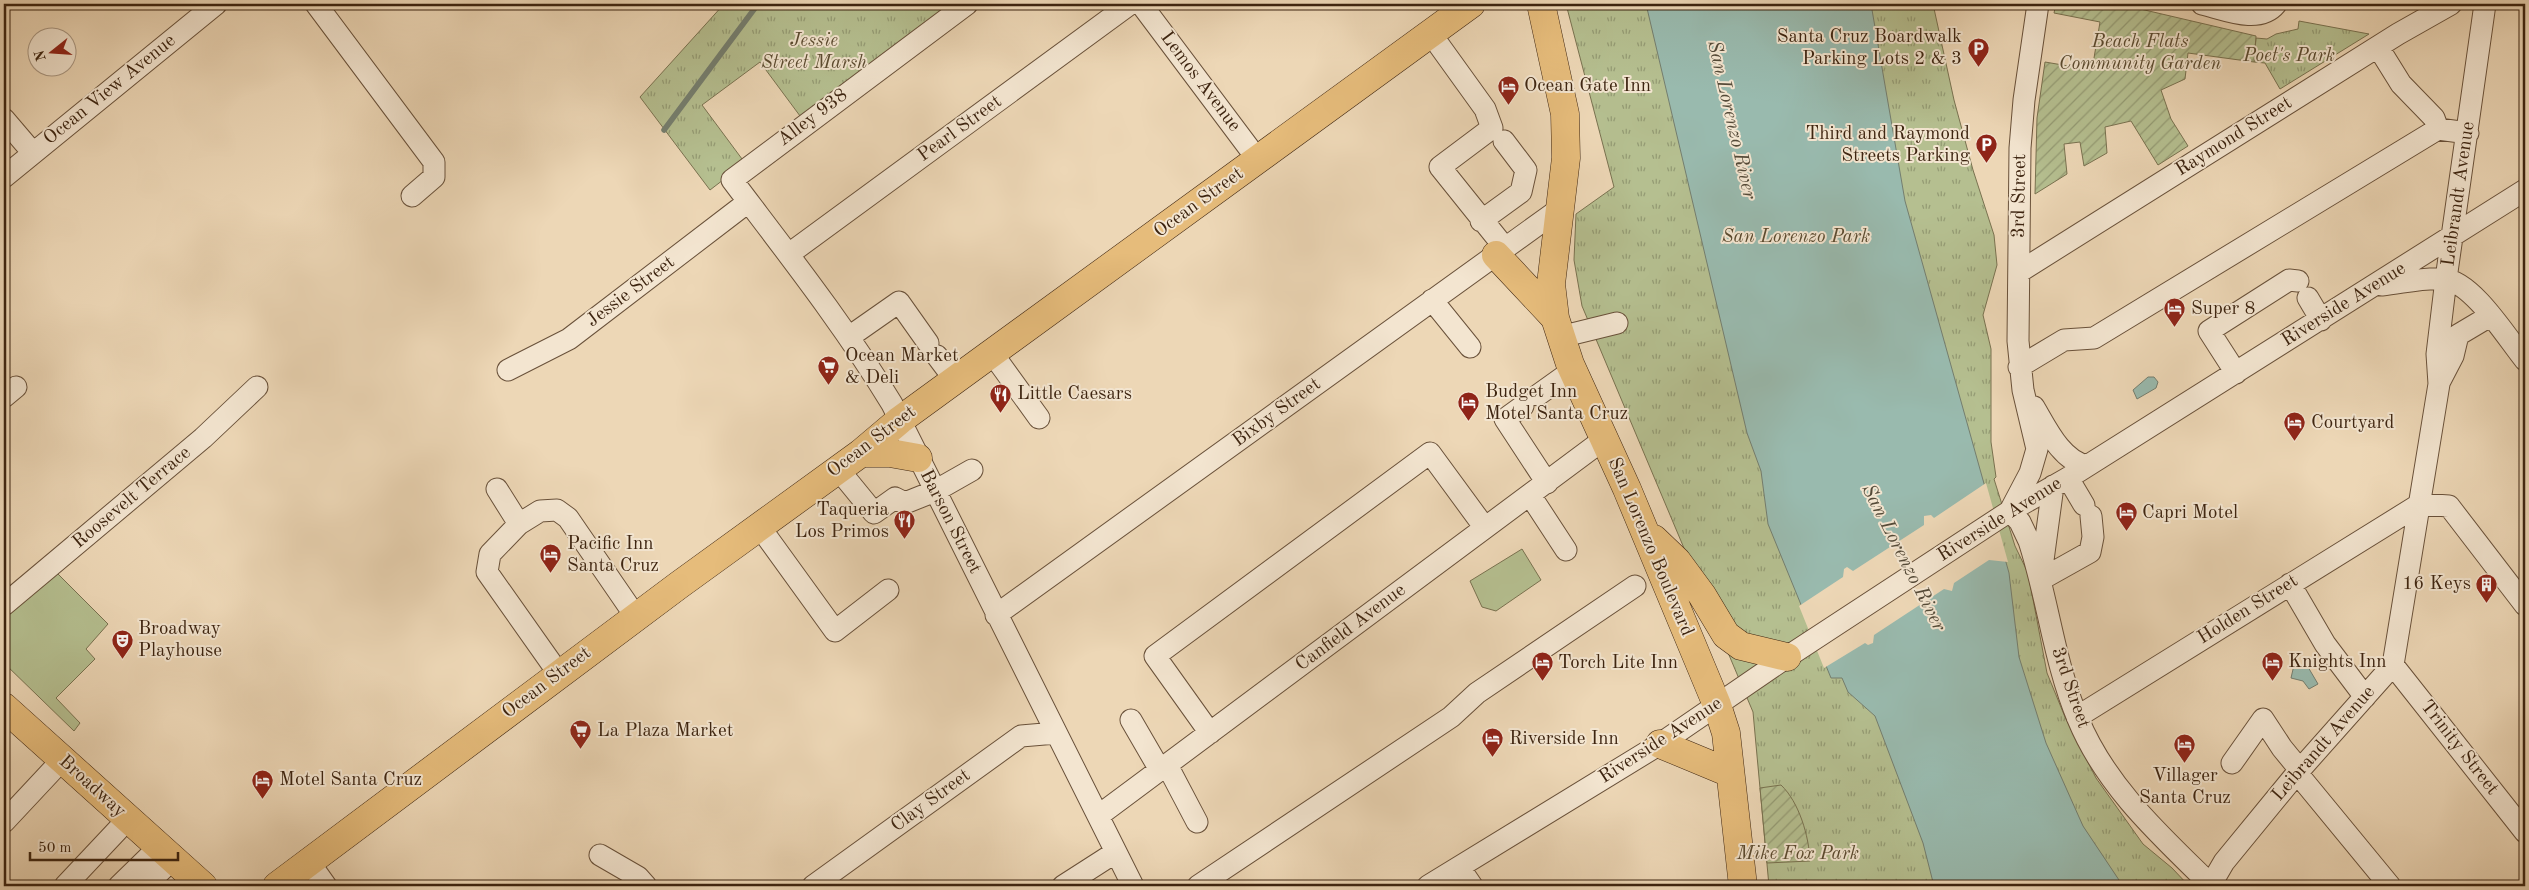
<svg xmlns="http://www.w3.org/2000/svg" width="2529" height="890" font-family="'Old Standard TT',serif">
<defs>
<pattern id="park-tufts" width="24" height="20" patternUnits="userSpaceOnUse" patternTransform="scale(1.25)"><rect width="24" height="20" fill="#b5bf90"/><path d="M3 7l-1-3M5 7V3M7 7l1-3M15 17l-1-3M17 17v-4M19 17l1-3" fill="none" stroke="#949b74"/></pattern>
<pattern id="garden-furrows" width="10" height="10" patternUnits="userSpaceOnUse" patternTransform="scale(1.25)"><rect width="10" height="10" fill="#b5bf90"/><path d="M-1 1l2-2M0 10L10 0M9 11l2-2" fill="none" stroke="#949b74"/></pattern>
</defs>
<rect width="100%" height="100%" fill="#edd7b6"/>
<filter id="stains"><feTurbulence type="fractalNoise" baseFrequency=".004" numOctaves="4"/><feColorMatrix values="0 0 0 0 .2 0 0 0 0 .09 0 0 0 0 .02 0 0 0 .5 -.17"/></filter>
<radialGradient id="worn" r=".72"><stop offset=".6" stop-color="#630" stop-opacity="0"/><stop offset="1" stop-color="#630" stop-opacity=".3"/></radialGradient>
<path fill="#b5bf90" stroke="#797250" d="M1522,549l19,31 -45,31 -14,-4 -12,-26z
M56,572l52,52 -22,25 9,10 -39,39 24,25 -6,8 -70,-68v-47z"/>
<path fill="url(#park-tufts)" stroke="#797250" d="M724,4h235l-156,116 -43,-58 -58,43 43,58 -35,27 -70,-93z
M1566,4h367l21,96 19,70 21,65 3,30 -14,50 8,34v93l5,35 -2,2 21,67 13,27 19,100 18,44 31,61 47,66 29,24 17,18h-420l-16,-174 -171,-406 -8,-46 2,-46 38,-27z
M2299,21l70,13 -89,55 -15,-26 -11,-1 2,-24 11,1 9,-5 22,-5z"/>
<path fill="url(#garden-furrows)" stroke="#797250" d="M2056,4h63l137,32 -2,26 -66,-9 -3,26 -24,11 10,29 17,27 -30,19 -27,-44 -26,6 2,26 -23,13 -4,-24 -16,2 3,30 -32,20 2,-76 8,-56 47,8 8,-48 -46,-9z
M1781,785c18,17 28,51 29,76l-43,2 -7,-75z"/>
<path fill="#99baae" stroke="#747e6f" d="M1646,4h225l34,197 104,372 10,84 27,86 37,83 40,60h-189l-11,-43 -48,-127 -27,-24 -6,-14h-11l-63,-154 -7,-53 -14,-38z
M2148,377h6l4,5 -2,6 -19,11 -4,-9z
M2294,665l14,2 10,17 -9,5 -6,-8 -12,-3z"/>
<path fill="#edd7b6" d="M1986,483l22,79 -19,-2 -35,23 -2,8 -8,-2 -70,46 -1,8 -5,2 -3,-2 -41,25 -25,-62 44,-29 1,-8 3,-2 6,4 71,-46v-9l7,-1 3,3z"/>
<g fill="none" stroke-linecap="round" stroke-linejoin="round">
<path stroke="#747e6f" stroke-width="5.5" d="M664,130l94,-126"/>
<defs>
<path id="minor" d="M316,4l118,158v15l-22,19
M967,4l-235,176c55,73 112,145 160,224l241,482
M1141,4l117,156
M2202,4c22,5 57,21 74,0
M1431,34l54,75 7,19 -52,39 65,81
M2378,47l23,37 33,34 4,11
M4,119l29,34
M4,177l212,-173
M1481,221l40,-29 5,-22 -22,-29
M789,254l341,-250
M2019,272l379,-238 53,-30
M2382,285c20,-2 42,-8 62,-6 29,3 63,59 81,81
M2308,298l13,22
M1432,300l38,47
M849,337l50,-35 29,41
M1560,337l57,-14
M992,353l47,65
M937,356l18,24
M2019,367l45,-27 30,-2 344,-209 30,4
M508,370l61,-31 179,-137
M2236,373l-27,-42 80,-51 9,1
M2440,381l13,-25 5,-21 32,-19
M1538,395l35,-25
M4,397l12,-10
M1523,406l-18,13 42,64
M2034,407c13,22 27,53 53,59
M838,469l36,44 21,-15 10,5 30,-12 37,-21
M2068,478l16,27
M497,489l22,35
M1530,495l36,55
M2010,511l20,-38 7,-24 -14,-59 -5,-49 2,-193 4,-48 14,-96
M2010,511l10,11 9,19c19,58 25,121 49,178 28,68 83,117 134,167
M759,526l76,105 53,-41
M2041,575l12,-89
M2040,580l50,-28 3,-15 -2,-21
M2290,584l35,60 40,53
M4,605l199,-167 54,-51
M996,615l562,-405
M2393,665l132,167
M559,674l-72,-102 3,-18 29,-30 21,-13 17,-1 11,8 68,99
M2077,717l343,-213 29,2 76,99
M1131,720l29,50
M1210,733l-55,-77 275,-203 55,75
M2232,763l31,-44 19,29 18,22
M1167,765l30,57
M2297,773l93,113
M1098,816l505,-376
M4,822l58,-62
M600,855l38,22 8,9
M309,862l17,24
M1459,867l13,19
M65,886l63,-67
M119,886l40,-39
M145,886l28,-27
M813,886l208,-150 35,-3
M1063,886l53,-34
M1198,886l253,-169 26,-24 158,-107
M1428,886l232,-142 127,-87 223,-146 58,-33 457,-288
M2210,886l14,-24 73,-89 96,-108 46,-281 -2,-30 9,-75 39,-275"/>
<path id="major" d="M1541,4l24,110 1,44 -15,126 4,34 15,46 57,125 90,216 9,28 17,153
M1496,255l59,63
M861,453h29l28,5
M1654,539l23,22 25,34 24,40 15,11 46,11
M4,707l199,179
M1660,744l70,29
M277,886l402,-301 182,-132 39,-33 571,-416"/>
</defs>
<use href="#minor" stroke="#69513a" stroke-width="23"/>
<use href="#major" stroke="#3d2410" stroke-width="29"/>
<use href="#minor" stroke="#f3e5d0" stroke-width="21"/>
<use href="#major" stroke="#e6bc7b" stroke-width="28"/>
</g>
<defs>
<symbol id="parking-pin" viewBox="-11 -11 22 30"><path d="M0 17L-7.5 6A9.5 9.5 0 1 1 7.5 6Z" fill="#8f2418" stroke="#f3e5d0"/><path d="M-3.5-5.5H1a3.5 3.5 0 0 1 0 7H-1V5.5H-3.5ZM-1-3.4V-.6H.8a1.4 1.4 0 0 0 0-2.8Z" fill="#fff"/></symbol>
<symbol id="hotel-pin" viewBox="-11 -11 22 30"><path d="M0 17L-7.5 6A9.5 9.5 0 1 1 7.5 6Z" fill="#8f2418" stroke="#f3e5d0"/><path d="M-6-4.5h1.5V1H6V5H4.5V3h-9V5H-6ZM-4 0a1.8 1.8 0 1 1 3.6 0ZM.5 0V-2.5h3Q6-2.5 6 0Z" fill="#fff"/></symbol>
<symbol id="supermarket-pin" viewBox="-11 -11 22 30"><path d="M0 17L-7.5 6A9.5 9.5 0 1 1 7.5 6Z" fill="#8f2418" stroke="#f3e5d0"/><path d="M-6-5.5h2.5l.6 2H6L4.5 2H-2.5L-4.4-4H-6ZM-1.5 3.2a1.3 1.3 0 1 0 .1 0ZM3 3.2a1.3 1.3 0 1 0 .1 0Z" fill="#fff"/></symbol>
<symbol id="restaurant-pin" viewBox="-11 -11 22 30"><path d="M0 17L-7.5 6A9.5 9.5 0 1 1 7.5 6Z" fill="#8f2418" stroke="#f3e5d0"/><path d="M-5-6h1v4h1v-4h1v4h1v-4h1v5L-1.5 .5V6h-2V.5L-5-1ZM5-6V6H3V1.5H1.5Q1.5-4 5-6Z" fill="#fff"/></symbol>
<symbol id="building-pin" viewBox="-11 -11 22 30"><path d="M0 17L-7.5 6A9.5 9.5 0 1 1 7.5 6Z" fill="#8f2418" stroke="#f3e5d0"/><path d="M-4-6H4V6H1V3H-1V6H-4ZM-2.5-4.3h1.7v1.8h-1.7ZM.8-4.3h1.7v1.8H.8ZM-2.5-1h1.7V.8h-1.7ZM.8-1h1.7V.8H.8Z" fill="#fff"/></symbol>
<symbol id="theatre-pin" viewBox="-11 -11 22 30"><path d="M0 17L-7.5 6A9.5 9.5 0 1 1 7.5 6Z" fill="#8f2418" stroke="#f3e5d0"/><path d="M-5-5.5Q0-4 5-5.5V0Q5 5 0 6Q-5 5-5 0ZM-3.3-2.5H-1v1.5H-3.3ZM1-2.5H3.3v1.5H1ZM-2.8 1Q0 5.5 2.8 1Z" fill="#fff"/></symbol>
</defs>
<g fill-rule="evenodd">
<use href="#parking-pin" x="1966" y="36" width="25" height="34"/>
<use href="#hotel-pin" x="1496" y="74" width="25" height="34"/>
<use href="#parking-pin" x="1974" y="132" width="25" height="34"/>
<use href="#hotel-pin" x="2162" y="296" width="25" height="34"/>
<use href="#supermarket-pin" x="816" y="354" width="25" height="34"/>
<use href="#restaurant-pin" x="988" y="382" width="25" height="34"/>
<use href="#hotel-pin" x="1456" y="390" width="25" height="34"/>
<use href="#hotel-pin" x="2282" y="410" width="25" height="34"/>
<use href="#hotel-pin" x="2114" y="500" width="25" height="34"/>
<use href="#restaurant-pin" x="892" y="508" width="25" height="34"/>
<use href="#hotel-pin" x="538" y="542" width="25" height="34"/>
<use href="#building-pin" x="2474" y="572" width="25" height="34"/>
<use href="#theatre-pin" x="110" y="628" width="25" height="34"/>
<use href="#hotel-pin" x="2260" y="650" width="25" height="34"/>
<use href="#hotel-pin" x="1530" y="650" width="25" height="34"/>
<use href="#supermarket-pin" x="568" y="718" width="25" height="34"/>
<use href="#hotel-pin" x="1480" y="726" width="25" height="34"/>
<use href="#hotel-pin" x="2172" y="732" width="25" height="34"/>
<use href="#hotel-pin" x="250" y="768" width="25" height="34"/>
</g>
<g text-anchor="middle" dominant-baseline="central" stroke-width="4" stroke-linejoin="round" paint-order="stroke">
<g font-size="19" fill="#3d2410" stroke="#f3e5d0" text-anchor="start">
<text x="1962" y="37" text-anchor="end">Santa Cruz Boardwalk<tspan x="1962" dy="22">Parking Lots 2 &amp; 3</tspan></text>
<text x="1524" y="86">Ocean Gate Inn</text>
<text x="1970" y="134" text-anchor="end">Third and Raymond<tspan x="1970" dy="22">Streets Parking</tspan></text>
<text x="2191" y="309">Super 8</text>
<text x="845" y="356">Ocean Market<tspan x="845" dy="22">&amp; Deli</tspan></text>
<text x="1485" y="392">Budget Inn<tspan x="1485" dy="22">Motel Santa Cruz</tspan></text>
<text x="1017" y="394">Little Caesars</text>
<text x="2311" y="423">Courtyard</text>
<text x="889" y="510" text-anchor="end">Taqueria<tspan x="889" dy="22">Los Primos</tspan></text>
<text x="2142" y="513">Capri Motel</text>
<text x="567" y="544">Pacific Inn<tspan x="567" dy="22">Santa Cruz</tspan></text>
<text x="2471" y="584" text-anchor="end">16 Keys</text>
<text x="138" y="629">Broadway<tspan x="138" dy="22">Playhouse</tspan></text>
<text x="2288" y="662">Knights Inn</text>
<text x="1558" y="663">Torch Lite Inn</text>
<text x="597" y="731">La Plaza Market</text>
<text x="1509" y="739">Riverside Inn</text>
<text x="2185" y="776" text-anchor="middle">Villager<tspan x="2185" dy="22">Santa Cruz</tspan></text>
<text x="279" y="780">Motel Santa Cruz</text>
</g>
<g font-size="19" font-style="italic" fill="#5b4b30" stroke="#f3e5d0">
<text x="814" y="41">Jessie<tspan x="814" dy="22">Street Marsh</tspan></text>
<text x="2140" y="42">Beach Flats<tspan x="2140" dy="22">Community Garden</tspan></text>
<text x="2289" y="56">Poet's Park</text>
<text x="1796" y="237">San Lorenzo Park</text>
<text x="1798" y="854">Mike Fox Park</text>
</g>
<g font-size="19" fill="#3d2410" stroke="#f3e5d0">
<text transform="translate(1200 82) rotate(53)">Lemos Avenue</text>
<text transform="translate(110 90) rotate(-39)">Ocean View Avenue</text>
<text transform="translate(813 118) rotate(-37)">Alley 938</text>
<text transform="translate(960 129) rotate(-36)">Pearl Street</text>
<text transform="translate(2234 137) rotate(-32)">Raymond Street</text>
<text transform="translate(2459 194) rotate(-82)">Leibrandt Avenue</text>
<text transform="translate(2020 196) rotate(-89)">3rd Street</text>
<text transform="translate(1199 203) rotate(-36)">Ocean Street</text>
<text transform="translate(631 292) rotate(-37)">Jessie Street</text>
<text transform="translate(2344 305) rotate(-32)">Riverside Avenue</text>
<text transform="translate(1277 413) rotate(-36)">Bixby Street</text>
<text transform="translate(872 442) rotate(-37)">Ocean Street</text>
<text transform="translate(132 498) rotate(-40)">Roosevelt Terrace</text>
<text transform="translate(2000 520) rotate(-32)">Riverside Avenue</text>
<text transform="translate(950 522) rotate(63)">Barson Street</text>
<text transform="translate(1650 547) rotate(67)">San Lorenzo Boulevard</text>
<text transform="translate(2248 610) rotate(-32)">Holden Street</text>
<text transform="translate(1351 628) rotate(-37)">Canfield Avenue</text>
<text transform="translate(547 683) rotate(-37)">Ocean Street</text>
<text transform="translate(2070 688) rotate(71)">3rd Street</text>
<text transform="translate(1661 741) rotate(-33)">Riverside Avenue</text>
<text transform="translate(2324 744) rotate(-49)">Leibrandt Avenue</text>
<text transform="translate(2459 748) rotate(52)">Trinity Street</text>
<text transform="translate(92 787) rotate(42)">Broadway</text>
<text transform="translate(931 801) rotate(-36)">Clay Street</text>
</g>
<g font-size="20" font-style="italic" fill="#544a38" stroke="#f3e5d0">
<text transform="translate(1731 120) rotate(77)">San Lorenzo River</text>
<text transform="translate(1903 558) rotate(63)">San Lorenzo River</text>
</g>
</g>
<rect width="2529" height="890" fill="none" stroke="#edd7b6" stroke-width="20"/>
<rect x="5" y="5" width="2519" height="880" fill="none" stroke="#3d2410" stroke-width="2.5"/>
<rect x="10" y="10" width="2509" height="870" fill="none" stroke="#3d2410"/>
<g transform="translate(52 52) rotate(253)"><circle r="24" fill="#f3e5d0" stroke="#aa9883"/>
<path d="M0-4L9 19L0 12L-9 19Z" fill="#8f2418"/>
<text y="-8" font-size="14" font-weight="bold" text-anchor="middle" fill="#3d2410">N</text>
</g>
<path d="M30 852v8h148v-8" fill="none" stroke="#3d2410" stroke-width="2.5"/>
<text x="38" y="852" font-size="15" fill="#3d2410" stroke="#f3e5d0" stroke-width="4" paint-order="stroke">50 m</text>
<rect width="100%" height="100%" filter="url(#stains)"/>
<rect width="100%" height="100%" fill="url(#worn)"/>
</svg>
